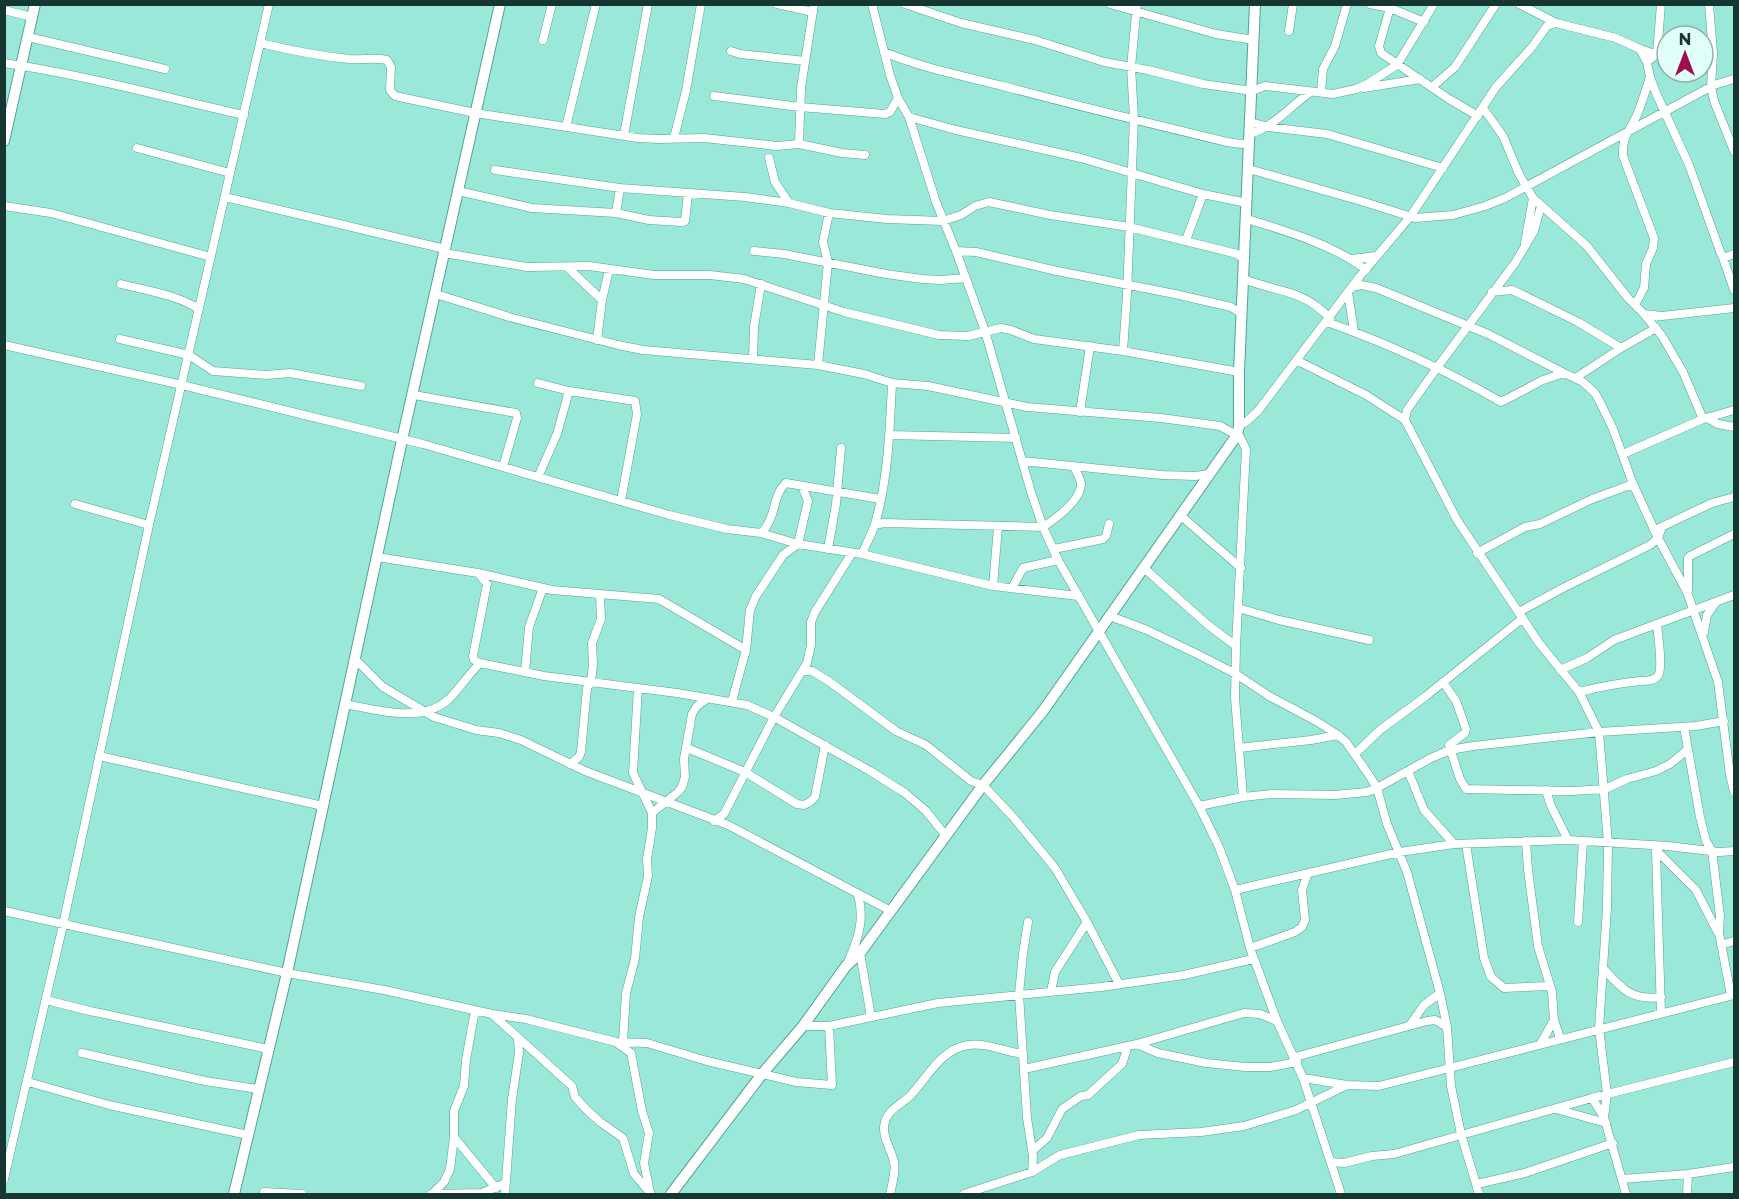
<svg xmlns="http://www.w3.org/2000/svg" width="1739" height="1199" font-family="Montserrat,sans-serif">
<rect width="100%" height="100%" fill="#9ae8d9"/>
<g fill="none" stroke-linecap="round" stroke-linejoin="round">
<defs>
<path id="street" d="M777,4l36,8
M872,4l18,71 8,23 11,19 27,85 20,49 29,80 46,161 12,35 15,33 141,246 20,41 16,43 15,58 27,73 26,57 38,116
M905,4l56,19 74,17 69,22 44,8 55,14 49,7 13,-5 68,8 23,-5 11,-5 30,-19 37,-61
M1110,4l106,30 38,6
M1370,4l20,4 34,14
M1519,4l37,19 60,15 24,11 27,9
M1709,4l4,49 -2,34 3,14 20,50
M1390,8l-11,38 2,7 68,46 29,17
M4,10l28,7
M1289,31l4,-27
M28,37l137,32
M543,40l9,-36
M260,43c29,7 59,13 89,16 14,1 25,-2 38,1l4,7 -1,23 5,6 80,17 163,25 21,1 45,-1 73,8 22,-2 43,9 23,2
M1640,49l7,13 3,15 6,16 33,72 32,89 2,4 11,-4
M731,51l9,3 65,7
M884,52c38,16 79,24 119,34 74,20 149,38 224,56l14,2 9,-1
M1647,62l10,-8 4,-50
M4,63c81,12 160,34 240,52
M1432,87l23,-20 41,-63
M1364,88l56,-9
M1321,92l2,-23 12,-23 12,-42
M714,96l86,11 85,7 5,-2 8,-14
M1483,108l20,28 16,38 14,24 54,48 41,52 16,16 18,22 21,36 20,47
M909,117l47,13 125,28 122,36 44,9
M1251,122l17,5 59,7 116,34
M566,127l30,-123
M1250,134c24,-7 41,-29 61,-42
M624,135l24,-131
M674,138l12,-47 15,-87
M799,144l2,-56 13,-84
M137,148l93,25
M769,158l6,24 14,21
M1249,169l112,32 54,17 38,-3 32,-9 20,-8 209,-113 20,-6
M495,170l125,18 125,9 44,6 40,10 58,6 56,2 18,-6 14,-9 14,-4 61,13 79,12 108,27 8,6
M458,191l74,17 84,5 33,7 32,2 4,-1 3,-27
M225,197l220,52
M4,206l47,7 160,44
M616,213l4,-25
M1247,219c39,12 87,26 119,51
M1186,240l17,-46
M1525,243l8,-45
M754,251l30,3 102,20 36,5 19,1 25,-2
M956,251l20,1 81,19 118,23 56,13 11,7
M444,253l83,14 62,-1 65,9h56l34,4 100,33 95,23 29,1 33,-8 10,2 23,9 89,12 116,21
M1723,258l11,32
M1352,259l24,-3
M567,267l35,33
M1244,279c34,14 57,9 86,39
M121,284c27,7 54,10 78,25
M1352,287l9,-2 15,3 112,46 76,39 19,9 12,11 5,9 13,27 20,55 25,54 29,54 31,90 12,93 4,16
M1348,292l6,39
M1492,292l20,-2 13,6 53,26 43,26
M436,294l73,23 109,28 25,5 175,15 46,9 28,9 36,3 99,21 134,11 59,8 20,11 6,12 -10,197 -1,52 8,99
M1635,305l9,-17 2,-24 7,-16 1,-10 -31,-82c-1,-19 6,-25 14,-41 5,-12 9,-26 13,-38
M1644,314l18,2 72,-8
M1327,322c59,21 119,48 174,80l42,-22 21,-7
M120,339l69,16 24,16 53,4 24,-2 71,13
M597,340l5,-40 7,-30
M4,345l178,40 241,59 246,71 58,14 34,4 37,11 64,10 131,32 85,10
M1123,351l4,-57 7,-176 -3,-51 6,-63
M753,359l1,-32 7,-43
M1298,361l68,34 39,25 52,100 82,123 40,49 20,40 9,111 -1,65 -8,120 8,66 -3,23
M818,365l10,-103 -5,-20 6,-29
M1577,377l44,-29 35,-20
M538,383l31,8 66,10 2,13 -16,87
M414,395l102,18 1,5 -14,49
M1080,412l10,-66
M1707,418l11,6 16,3
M1405,420l2,-10 29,-41 79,-106 19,-32 7,-25
M1239,426l7,-4 12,-11 102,-135 50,-59 86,-130 36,-40 15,-21 9,-3
M890,435l126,3
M1623,454l80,-35 31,-9
M1022,461l140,14 33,1 14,-2
M538,477l19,-43 12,-43
M75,504l74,21
M1180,515l61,53
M875,525l9,-2 159,4c12,-8 37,-26 38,-42 0,-6 -4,-12 -7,-18
M1659,528l53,-25 22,-6
M761,533c16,-15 11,-38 25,-50l94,16
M828,549l8,-45 5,-56
M1054,549l49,-10 3,-3 3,-12
M1477,553l48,-26 15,-3 52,-25 41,-15
M862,554c4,-10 10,-20 13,-30 13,-44 15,-96 17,-141
M377,557l101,16 74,17 107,9 87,51
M1144,568l64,57 28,21
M478,573l9,11 -14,72 1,4 6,3 64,13 133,17 70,12 27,12 96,54 35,22 21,18 20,25
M993,586l5,-59
M1012,588l11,-20 35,-8
M1688,590v-32l2,-2 44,-22
M1238,608l41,12 90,20
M1519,612l44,-24 87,-43 8,-7 4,-11
M1110,616l37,14 50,24 39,20 33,22 47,25 22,14 8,7 23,33 8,13 10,36 20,48 33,121 7,34 4,59 10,48 18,60
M1704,632l3,-17 9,-13
M356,660l27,27 51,30 42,13 23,3 22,7 64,31 143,54 163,86
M1560,670l27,-12 27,-18 120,-45
M803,671h9l18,11 66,49 30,14 45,36 12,4 31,33 41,50 32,54 32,62
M525,672l4,-45 14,-39
M1443,682l13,19 10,28 -1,4 -16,12 11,34 6,10 106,2 33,-2 22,-10 29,-8 14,-7 17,-14
M1579,692c20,-5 40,-9 61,-11 6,0 14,0 18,-5 5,-7 0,-42 -1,-52
M732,701l14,-51 4,-40 6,-14 27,-41 15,-11 10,-43 -6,-15
M345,704c31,6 77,20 104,-5 11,-11 20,-25 31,-36
M1684,727l16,90 6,24 6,10 8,65 -1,17 12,62
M687,748l58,24 52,32 7,1 6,-3 5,-5 10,-52
M1239,748l72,-8 27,-5
M1355,754l25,-24 46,-34 97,-78
M99,756l224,50
M570,764l9,-7 2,-5 6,-64 4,-6 2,-18 -1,-21 9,-24 -1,-24
M1408,771l16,39 30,34
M1546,790l5,16 17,34
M1199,806l44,-9 30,-3 62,1 32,-3 10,-4 54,-30 19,-8 23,-4 126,-14 97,-6 28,-5
M652,813l26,-21 4,-5 3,-10 -1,-18 8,-45 5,-8 11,-8
M714,821l10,-7 50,-97 33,-54 4,-18v-23l4,-10 37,-59
M1526,841l2,29 10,76 14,46 2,28 6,18
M1466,844l18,114 7,19 13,11 45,-2
M1656,850l40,40 22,43
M1656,852l5,161
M1235,890l165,-38 54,-8 114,-4 100,6 51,6 15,-1
M4,911l283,62 97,17 108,24 34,5 90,23 31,1 60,18 89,21 36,3 -3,-59
M1028,922l-5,31 -4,41 8,124 6,38 -1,16
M1578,922l5,-81
M1721,945l13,-4
M1250,948l45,-16 7,-5 3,-7 -3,-30 6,-17
M860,953l11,64
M848,962c10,-23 17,-42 10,-67
M1603,968c18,20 28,33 58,29
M1051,991l4,-19 32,-50
M46,1000l44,11 178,38
M493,1015l79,71 3,11 11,12 14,13 23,16 11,36 17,20
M1410,1025l14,-20 16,-12
M803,1026h26l109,-23 163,-16 83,-12 69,-16
M623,1042l3,-49 9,-34 4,-42 9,-41 -1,-17 5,-31v-15l-19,-40 5,-85
M617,1043l14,10 11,58 7,22 -5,30 6,29
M1541,1043l13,-23
M1137,1044l21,9 48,10 39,4h25l27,-5
M82,1053l123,28 53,8
M1295,1057l132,-36 8,-1 12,7
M1024,1069l113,-25 107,-31 16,1 17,7
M1303,1078l44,7 32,1 355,-91
M28,1082l81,23 139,30
M1592,1098l12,19 22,77
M1556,1109l50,14
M454,1137l42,51
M1032,1151l15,-13 15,-29 19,-13 7,-1 34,-31 6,-18
M1331,1162l13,1 28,-7 22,-2 198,-56 142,-36
M4,1179l59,-254 86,-400 120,-521
M1622,1179l66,-5 46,-7
M1477,1184l48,-11 88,-30
M264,1192l38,2
M431,1194l51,-1 24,-10
M432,1194l12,-12 6,-13 4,-32v-26l10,-25 2,-26 9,-50
M505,1194l7,-95 7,-46 -1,-15
M890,1194c2,-9 6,-22 4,-32 -2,-11 -11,-23 -10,-35 2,-17 15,-21 26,-31 17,-18 31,-47 58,-51 18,-3 37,7 55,9
M964,1194l68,-22 28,-17 79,-20 62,-3 43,-6 52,-16 51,-25
M1687,1194l1,-20"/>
<path id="secondary" d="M4,141l31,-137
M234,1194l53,-221 115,-533 98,-436
M671,1194l91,-120 41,-48 43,-60 14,-13 123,-168 60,-74 194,-276 2,-9v-54l16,-368"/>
</defs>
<use href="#street" stroke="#55a295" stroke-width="9"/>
<use href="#secondary" stroke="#55a295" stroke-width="12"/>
<use href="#street" stroke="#fff" stroke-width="8"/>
<use href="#secondary" stroke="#fff" stroke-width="10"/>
</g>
<rect width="1739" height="1199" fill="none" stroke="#163631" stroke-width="12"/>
<g transform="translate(1685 54)"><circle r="28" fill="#e1fff8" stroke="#90afa8" stroke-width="1.5"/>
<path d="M0-4.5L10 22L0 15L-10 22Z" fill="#a00b51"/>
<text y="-9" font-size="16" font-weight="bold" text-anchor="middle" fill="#163631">N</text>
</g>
</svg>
